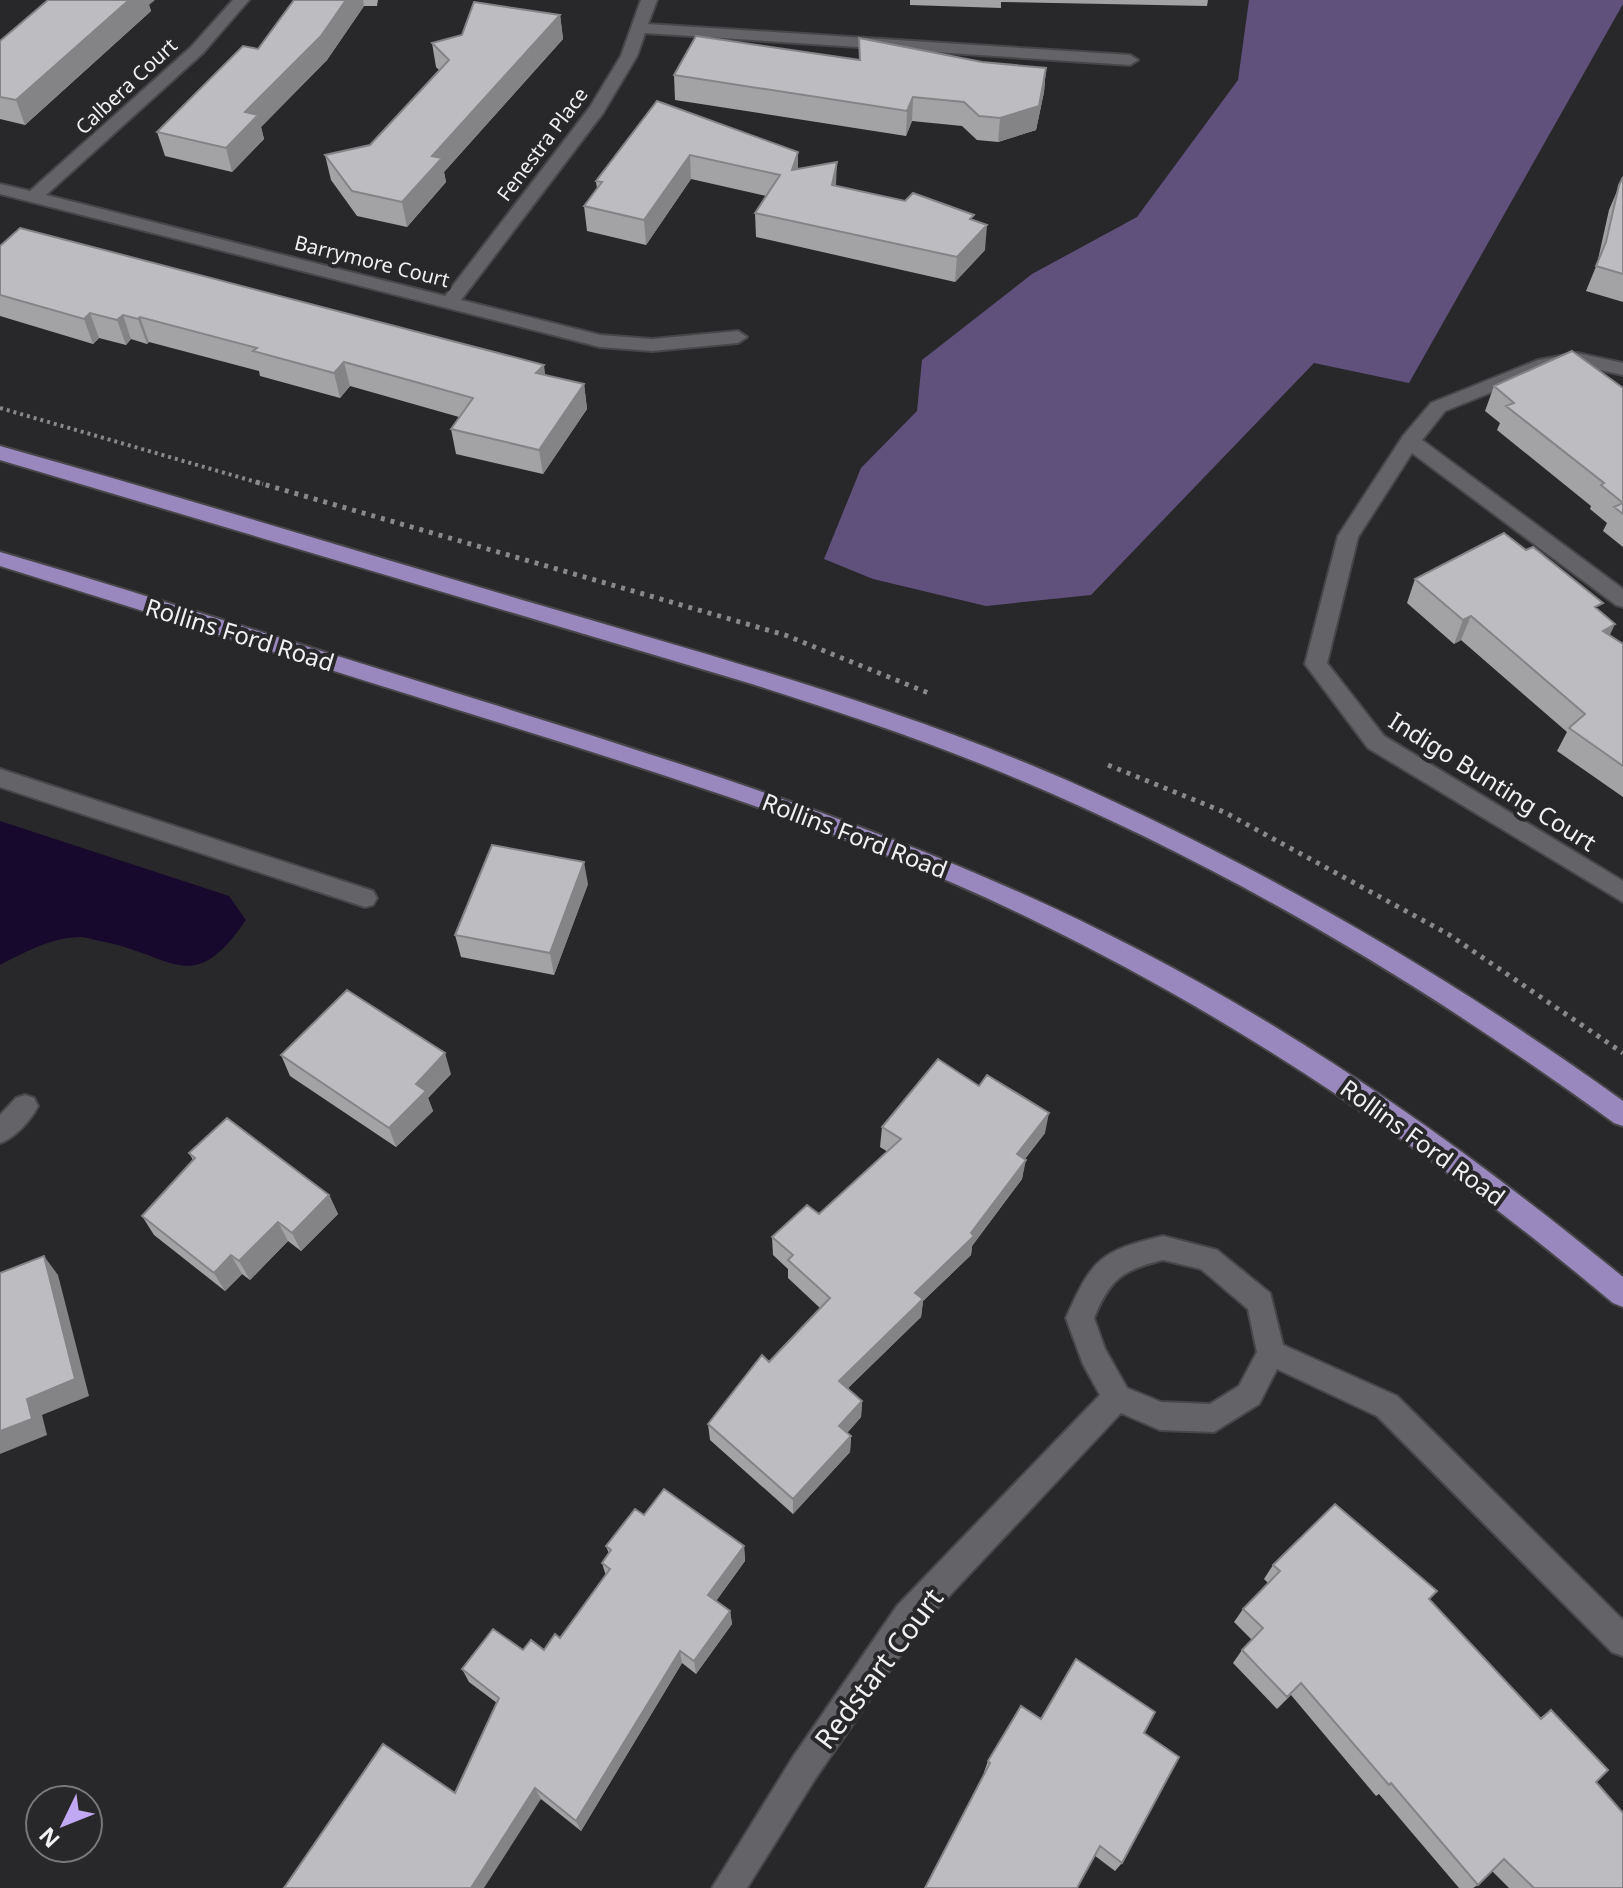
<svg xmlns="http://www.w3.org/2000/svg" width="1623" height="1888" font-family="'Noto Sans',sans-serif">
<rect width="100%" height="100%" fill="#28272a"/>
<path fill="#5f517b" d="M1249,0h374v4l-214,379 -95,-20 -223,232 -105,11 -113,-27 -49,-20 37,-91 56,-57 5,-51 110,-86 105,-57 101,-137z"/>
<path fill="#17082d" d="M0,821l229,75 17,24c-53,77 -70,37 -141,22 -8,-1 -17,-5 -24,-5 -29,0 -56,15 -81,28z"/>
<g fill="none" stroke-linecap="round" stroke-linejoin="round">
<defs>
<path id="minor" d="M233,0h16l-46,53 -157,142 399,101 145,-189 31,-51 20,-56h16l-9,24 482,31 8,5 -8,5 -485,-32 -8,23 -34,57 -142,187 139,35 52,4 86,-8 9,6 -9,6 -86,8 -52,-4 -600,-153v-10l30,7 161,-144z
M1577,353l46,10v12l-46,-10 -28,4 -104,42 -23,29 201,149v18l-7,-2 -204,-152 -54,84 -31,126 57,73 239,145v21l-255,-154 -63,-84 33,-128 65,-100 28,-33 107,-43z
M0,769l373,122 4,7 -4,7 -8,2 -365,-120z
M25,1095l9,3 4,8c-7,14 -23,32 -38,37v-28l16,-17z
M1163,1236l54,14 53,43 13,52 114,51 226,224v36l-11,-4 -235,-236 -100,-47 -18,35 -45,28 -54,-2 -39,-17 -202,215 -104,151 -68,109h-35l81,-131 104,-151 203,-211 -17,-31 -17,-46c26,-59 34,-67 97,-82zM1163,1260l38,9 47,40 9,43 -18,34 -29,18 -49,-2 -34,-14 -22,-39 -11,-31c16,-39 28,-48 69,-58z"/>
<path id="major" d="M0,446c182,51 362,107 543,160 176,52 353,100 521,173 197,87 384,196 559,322v25l-9,-3c-193,-141 -401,-265 -623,-355 -78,-32 -158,-58 -239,-84l-752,-224z
M0,552c161,47 321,100 482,149 224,70 448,140 657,249 173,90 333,203 484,327v30l-10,-4c-178,-149 -366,-279 -576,-381 -177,-87 -368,-146 -556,-205 -161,-50 -321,-101 -481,-151z"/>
</defs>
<use href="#minor" stroke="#474649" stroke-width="4"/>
<use href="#major" stroke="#474649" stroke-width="4"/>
<path stroke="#89888b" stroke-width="4" stroke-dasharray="3 4" stroke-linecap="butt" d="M0,408l263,76"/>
<path stroke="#89888b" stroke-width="5" stroke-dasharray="4 6" stroke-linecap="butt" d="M256,482l529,153 146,59
M1108,765l116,47 224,122 175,119"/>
<use href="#minor" fill="#646367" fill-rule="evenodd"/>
<use href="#major" fill="#9988bd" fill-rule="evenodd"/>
</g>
<path fill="#a3a2a5" d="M294,0h84l-1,6h-13l-37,54 -66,67 3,12 -32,33 -67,-16 -8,-24 101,-83z
M910,0h298l-1,6 -206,-4v6l-91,-3z
M149,5l2,6 -126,114 -25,-6v-78z
M560,15l3,24 -119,133 2,10 -39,45 -50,-11 -26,-36 -6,-25 45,-10 69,-75 -3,-3 -4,-24z
M859,38l123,24 64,6 -2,24 -8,38 -38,12 -21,-2 -15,-14 -50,-5 -6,15 -231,-36 -1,-25 185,-15z
M657,101l141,51v17l38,17 138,34 11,30 -30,32 -199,-45 -1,-24 11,-17 -75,-17 -45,66 -59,-14 -3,-25 13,-17 -1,-8z
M1623,177v125l-37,-11 11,-27 12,-54z
M0,246l584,138 3,25 -44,65 -87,-20 -5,-25 8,-12 -109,-31 -10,12 -80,-22 -1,-5 -110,-29 -2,2 -16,-5 -5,6 -27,-7 -6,6 -93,-28z
M1494,386l129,2v159l-20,-16 4,-8 -17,-14 1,-3 -94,-76 3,-7 -15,-12z
M1415,579l184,31 11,25 13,9v153l-66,-46 10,-19 -106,-92 -7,4 -47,-41z
M588,884l-34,91 -93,-18 -6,-22z
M281,1055l170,19 -23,24 5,13 -37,36 -106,-71z
M882,1127l163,6 -20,26 -3,20 -50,67 -1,9 -48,46 -2,16 -73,71 14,13 -1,16 -14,16 4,3 -1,16 -57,62 -83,-74 -2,-16 112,-116 -32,-30v-9l-15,-14 -1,-18 47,-23 69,-62 -8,-5z
M189,1153l140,42 9,19 -37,37 -13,-10 -38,39 -8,-6 -17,17 -71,-56 -12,-19 51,-56z
M644,1515l100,31 1,15 -29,40 14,10 2,13 -36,50 -14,-11 -101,168 -40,-32 -86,-6 42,-90 -28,-21 -7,-13 61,-19h21l16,-12 46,-62 -4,-13 7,-9 -3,-8z
M1273,1565l156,34 111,119 11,-8 45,72 27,106h-114l-17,-17 -14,14 -5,3h-14l-80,-94 -3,2 -85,-101 -14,14 -44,-46 9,-13 10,-10 -18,-18 9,-13 25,-26 -4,-4z
M1041,1719l103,14 -22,130 -7,8 -131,-99 4,-11z"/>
<path fill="#848486" d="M129,0h26l-6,5 2,6 -126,114 -9,-25z
M346,0h17l1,6 -37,54 -66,67 3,12 -32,33 -6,-24 19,-36z
M560,15l3,24 -119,133 2,10 -39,45 -5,-25 30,-46z
M1046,68l-2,24 -8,38 -38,12 2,-24z
M913,97l-1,24 -6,15 1,-25z
M798,152v24l-6,-6z
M690,155l1,24 -45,66 -2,-25z
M837,162l-1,24 -4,-1z
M987,225l-2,25 -30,32 2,-25z
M90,313l9,25 -6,6 -9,-25z
M123,315l8,24 -5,6 -9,-25z
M140,317l9,25 -2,2 -9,-25z
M344,362l6,24 -10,12 -6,-25z
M544,365l3,24 -11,-16z
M584,384l3,25 -44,65 -4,-24z
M1471,616l-10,24 -7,4 9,-24z
M1615,624l-11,24 -1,-17z
M584,862l4,22 -34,91 -4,-22z
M445,1053l6,21 -23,24 5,13 -37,36 -7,-19 27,-44z
M1049,1113l-4,20 -32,41 4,-20z
M1026,1160l-4,19 -50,67 -1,9 -48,46 -2,16 -82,80v-16l76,-88 56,-60z
M329,1195l9,19 -37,37 -9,-18z
M278,1222l10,19 -38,39 -11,-19z
M231,1255l11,19 -17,17 -11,-18z
M44,1256l14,19 31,121 -47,19 5,20 -47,19v-23l27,-32z
M862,1401l-1,16 -22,25v-16z
M851,1436l-1,16 -57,62v-15z
M744,1546l1,15 -34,47 -3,-13z
M730,1611l2,13 -36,50 -2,-13z
M680,1651l2,12 -101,168 -5,-10z
M535,1788l6,11 -57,89h-13z"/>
<path fill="#bdbcc0" stroke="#848486" stroke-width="2" d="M48,0h81l-113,100 -16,-3v-56z
M294,0h52l-25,36 -76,76 13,3 -32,33 -69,-16 86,-86 15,3z
M474,2l86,13 -128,141 10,2 -40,44 -50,-11 -27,-36 45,-10 79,-85 -17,-17 30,-8z
M696,36l164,24 -1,-22 123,24 64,6 -7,38 -39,12 -21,-2 -15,-14 -51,-5 -6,14 -233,-36z
M657,101l141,51 -6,18 45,-8 -5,23 73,16 8,-8 61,22 -4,4 17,6 -30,32 -202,-44 25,-38 -90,-20 -46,65 -60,-14 18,-24 -6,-1z
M1623,177v97l-27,-8 10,-24 13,-57z
M20,228l524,137 -8,8 48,11 -45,66 -88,-21 22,-31 -129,-36 -10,11 -81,-22 4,-3 -117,-31 -2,2 -15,-4 -6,5 -27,-7 -6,6 -84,-24v-49z
M1572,351l51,37v115l-22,-18 3,-2 -98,-77 8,-3 -20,-17z
M1623,503v11l-9,-7z
M1504,533l22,17 7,-3 70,56 -8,4 20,17 -12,7 20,13v122l-54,-38 16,-14 -114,-98 -8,4 -48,-41z
M492,845l92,17 -34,91 -95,-18z
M347,990l98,63 -29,31 10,7 -37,37 -108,-73z
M938,1059l41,27 8,-11 62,38 -32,41 9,6 -55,73 3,3 -59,57 8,6 -84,82 23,20 -23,25 12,10 -58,63 -85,-75 54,-69 7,7 61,-64 -42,-38 5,-5 -21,-18 35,-32 12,9 82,-75 -19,-12z
M227,1118l102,77 -37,38 -14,-11 -39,39 -8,-6 -17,18 -72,-57 53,-58 -6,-5z
M44,1256l31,123 -48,20 5,20 -32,12v-158z
M664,1489l80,57 -36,49 22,16 -36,50 -14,-10 -104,170 -41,-33 -64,100h-187l99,-144 72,49 44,-95 -37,-29 31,-40 30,21 8,-10 13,10 11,-16 5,4 50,-69 -8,-6 9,-13 -5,-4 29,-37 9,6z
M1335,1504l102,87 -8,8 112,120 10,-9 57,60 -12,12 27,31v75h-89l-30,-29 -26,26 -87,-102 -2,2 -88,-102 -14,14 -45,-47 21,-22 -20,-19 37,-38 -7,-6z
M1076,1659l79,53 -11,21 35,24 -57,106 -22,-17 -23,42h-152l65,-125 -2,-2 33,-55 20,13z"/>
<g text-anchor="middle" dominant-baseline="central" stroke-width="8" stroke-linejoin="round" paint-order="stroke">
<g font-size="20" fill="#f0f0f2" stroke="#28272a">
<text transform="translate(126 86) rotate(-43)">Calbera Court</text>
<text transform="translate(542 144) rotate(-53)">Fenestra Place</text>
<text transform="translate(372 261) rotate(14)">Barrymore Court</text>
</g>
<g font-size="24" fill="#f0f0f2" stroke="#28272a">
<text transform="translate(240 634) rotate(17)">Rollins Ford Road</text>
<text transform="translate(1493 781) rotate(32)">Indigo Bunting Court</text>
<text transform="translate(855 835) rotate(21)">Rollins Ford Road</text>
<text transform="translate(1423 1142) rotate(36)">Rollins Ford Road</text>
</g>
<g font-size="28" fill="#f0f0f2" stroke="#28272a">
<text transform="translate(878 1668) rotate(-53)">Redstart Court</text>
</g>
</g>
<g transform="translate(64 1824) rotate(227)"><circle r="38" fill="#28272a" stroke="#78777a" stroke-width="2"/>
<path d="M0-6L14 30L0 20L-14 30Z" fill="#c0a8f3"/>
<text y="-12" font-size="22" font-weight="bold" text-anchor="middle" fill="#f0f0f2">N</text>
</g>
</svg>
